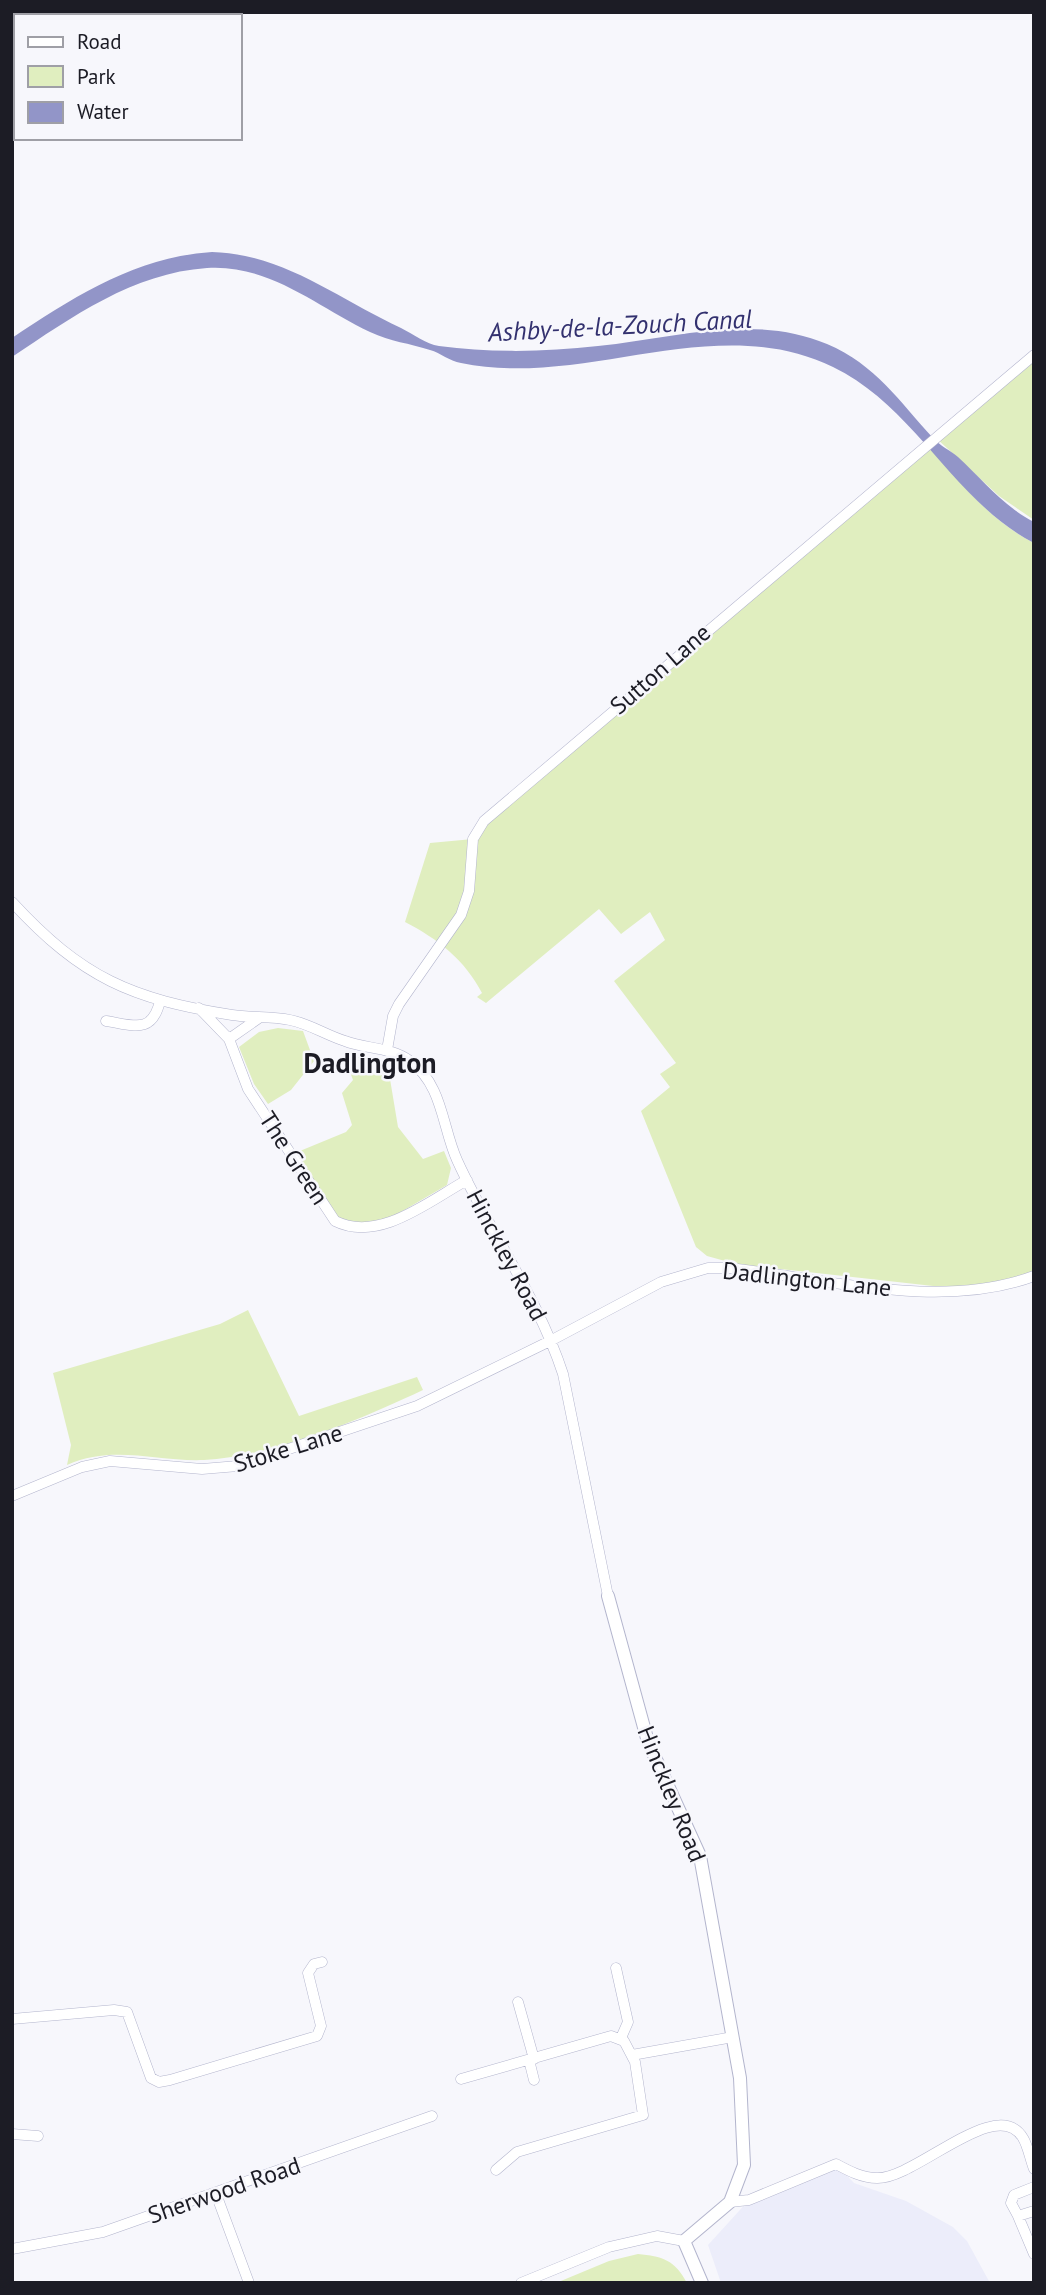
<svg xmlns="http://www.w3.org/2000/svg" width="1046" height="2295" font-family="'PT Sans',sans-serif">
<rect width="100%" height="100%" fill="#f7f7fc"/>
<path fill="#ecedfa" d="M836,2164l18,19 52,18 47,26 14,14 23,42h-269l-13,-38 41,-45z"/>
<path fill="#e0eebf" d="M12,12h123l1,4h-120v109l-4,2z
M1034,355v165l-35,-24 -64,-59z
M927,444c32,37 62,76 107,99v730l-46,14h-46l-206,-23 -29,-8 -11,-9 -55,-136 29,-24 -10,-13 16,-11 -62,-82 51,-41 -15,-28 -29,22 -22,-25 -113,94 -9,-6 5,-4c-17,-33 -44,-54 -77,-71l25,-79 43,-4 11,-18z
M278,1028l25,3 11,30 -23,29 -23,14 -14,-20 -15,-37 20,-15z
M352,1051l49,17 -11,11 8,48 25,32 21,-8 7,17 -4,17 -65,38 -19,4 -27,-8 -41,-66 51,-21 6,-7 -10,-32 11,-13 -7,-19z
M248,1310l51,106 118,-39 6,13c-64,30 -148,66 -219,70 -47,2 -91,-16 -137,5l4,-20 -18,-72 167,-49z
M638,2254c24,2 37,6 49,29h-131l53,-22z"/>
<path fill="#9295c8" d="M212,252c72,2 126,47 189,76 12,6 25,16 38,18 53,7 106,6 159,0 75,-8 156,-33 229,-2 49,21 72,57 106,94 7,8 17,12 25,19 25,23 45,49 76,65v21c-81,-42 -118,-136 -201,-176 -118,-58 -249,22 -372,-4 -12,-2 -20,-10 -31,-13 -21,-7 -39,-8 -60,-18 -53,-25 -100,-68 -163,-64 -74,5 -135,49 -195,89v-19c63,-42 124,-81 200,-86z"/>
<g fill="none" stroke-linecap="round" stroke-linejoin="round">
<defs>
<path id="minor" d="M12,902c70,76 119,97 220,113 19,3 40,1 58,5 20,4 36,15 55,21 21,8 46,6 65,20 33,24 32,66 47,99 33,73 81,137 106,214l45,222
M199,1008l30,31
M259,1018l-30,21 19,50 87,132c44,22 94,-20 132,-41
M106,1021c27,4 46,14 54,-20
M387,1050l6,-34 6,-12 62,-89 8,-24 4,-52 11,-18 550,-466
M12,1496l70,-29 28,-6 92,8 36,-3 179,-60 135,-66 109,-58 47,-14h20c97,10 212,43 306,8
M616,1968l12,54 -7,16
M518,2002l16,57
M12,2019l102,-9 13,2 24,66 8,4 11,-2 147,-44 4,-10 -13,-53 6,-9 8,-2
M632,2055l101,-18
M529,2060l5,20
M461,2079l150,-43 13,5 11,21 8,53 -126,37 -21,18
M12,2134l26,2
M1034,2187l-20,8 -3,8 7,13 16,-5
M216,2194l33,89
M730,2202l19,-2 87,-36c13,7 26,14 41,14 39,1 120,-84 146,-40 5,8 7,21 11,31
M1018,2216l16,38
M12,2249l91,-17 329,-116
M521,2283l88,-36 48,-11 27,5"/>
<path id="tertiary" d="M608,1596l40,146 52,114 40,222 4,87 -14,37 -46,39 18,42"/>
</defs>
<use href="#minor" stroke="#b3b5cd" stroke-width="11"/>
<use href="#tertiary" stroke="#b3b5cd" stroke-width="14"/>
<use href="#minor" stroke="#fff" stroke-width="10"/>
<use href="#tertiary" stroke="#fff" stroke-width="12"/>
</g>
<g text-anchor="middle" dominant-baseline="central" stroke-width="5" stroke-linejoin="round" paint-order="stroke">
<g font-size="24" fill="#1c1c25" stroke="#f7f7fc">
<text transform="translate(660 669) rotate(-41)">Sutton Lane</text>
<text transform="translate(294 1158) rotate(57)">The Green</text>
<text transform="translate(507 1255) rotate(62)">Hinckley Road</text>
<text transform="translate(807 1279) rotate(6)">Dadlington Lane</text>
<text transform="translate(288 1448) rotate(-17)">Stoke Lane</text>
<text transform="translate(672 1794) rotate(68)">Hinckley Road</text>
<text transform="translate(224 2190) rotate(-19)">Sherwood Road</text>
</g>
<g font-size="26" font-style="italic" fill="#33316f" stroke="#f7f7fc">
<text transform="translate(620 325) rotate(-3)">Ashby-de-la-Zouch Canal</text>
</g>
<g font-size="28" font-weight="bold" fill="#1c1c25" stroke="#f7f7fc">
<text x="370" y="1062">Dadlington</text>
</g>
</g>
<rect width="1046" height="2295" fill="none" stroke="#1c1c25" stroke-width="28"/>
<rect x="14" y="14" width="228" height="126" fill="#f7f7fc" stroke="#9f9fa6" stroke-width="2"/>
<rect x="28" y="37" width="35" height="10" fill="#ffffff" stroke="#9f9fa6" stroke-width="2"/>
<text x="77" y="49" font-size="21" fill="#1c1c25">Road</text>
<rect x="28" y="66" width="35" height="21" fill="#e0eebf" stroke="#9f9fa6" stroke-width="2"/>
<text x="77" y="84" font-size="21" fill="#1c1c25">Park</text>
<rect x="28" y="102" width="35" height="21" fill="#9295c8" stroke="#9f9fa6" stroke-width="2"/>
<text x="77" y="119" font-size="21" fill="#1c1c25">Water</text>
</svg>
